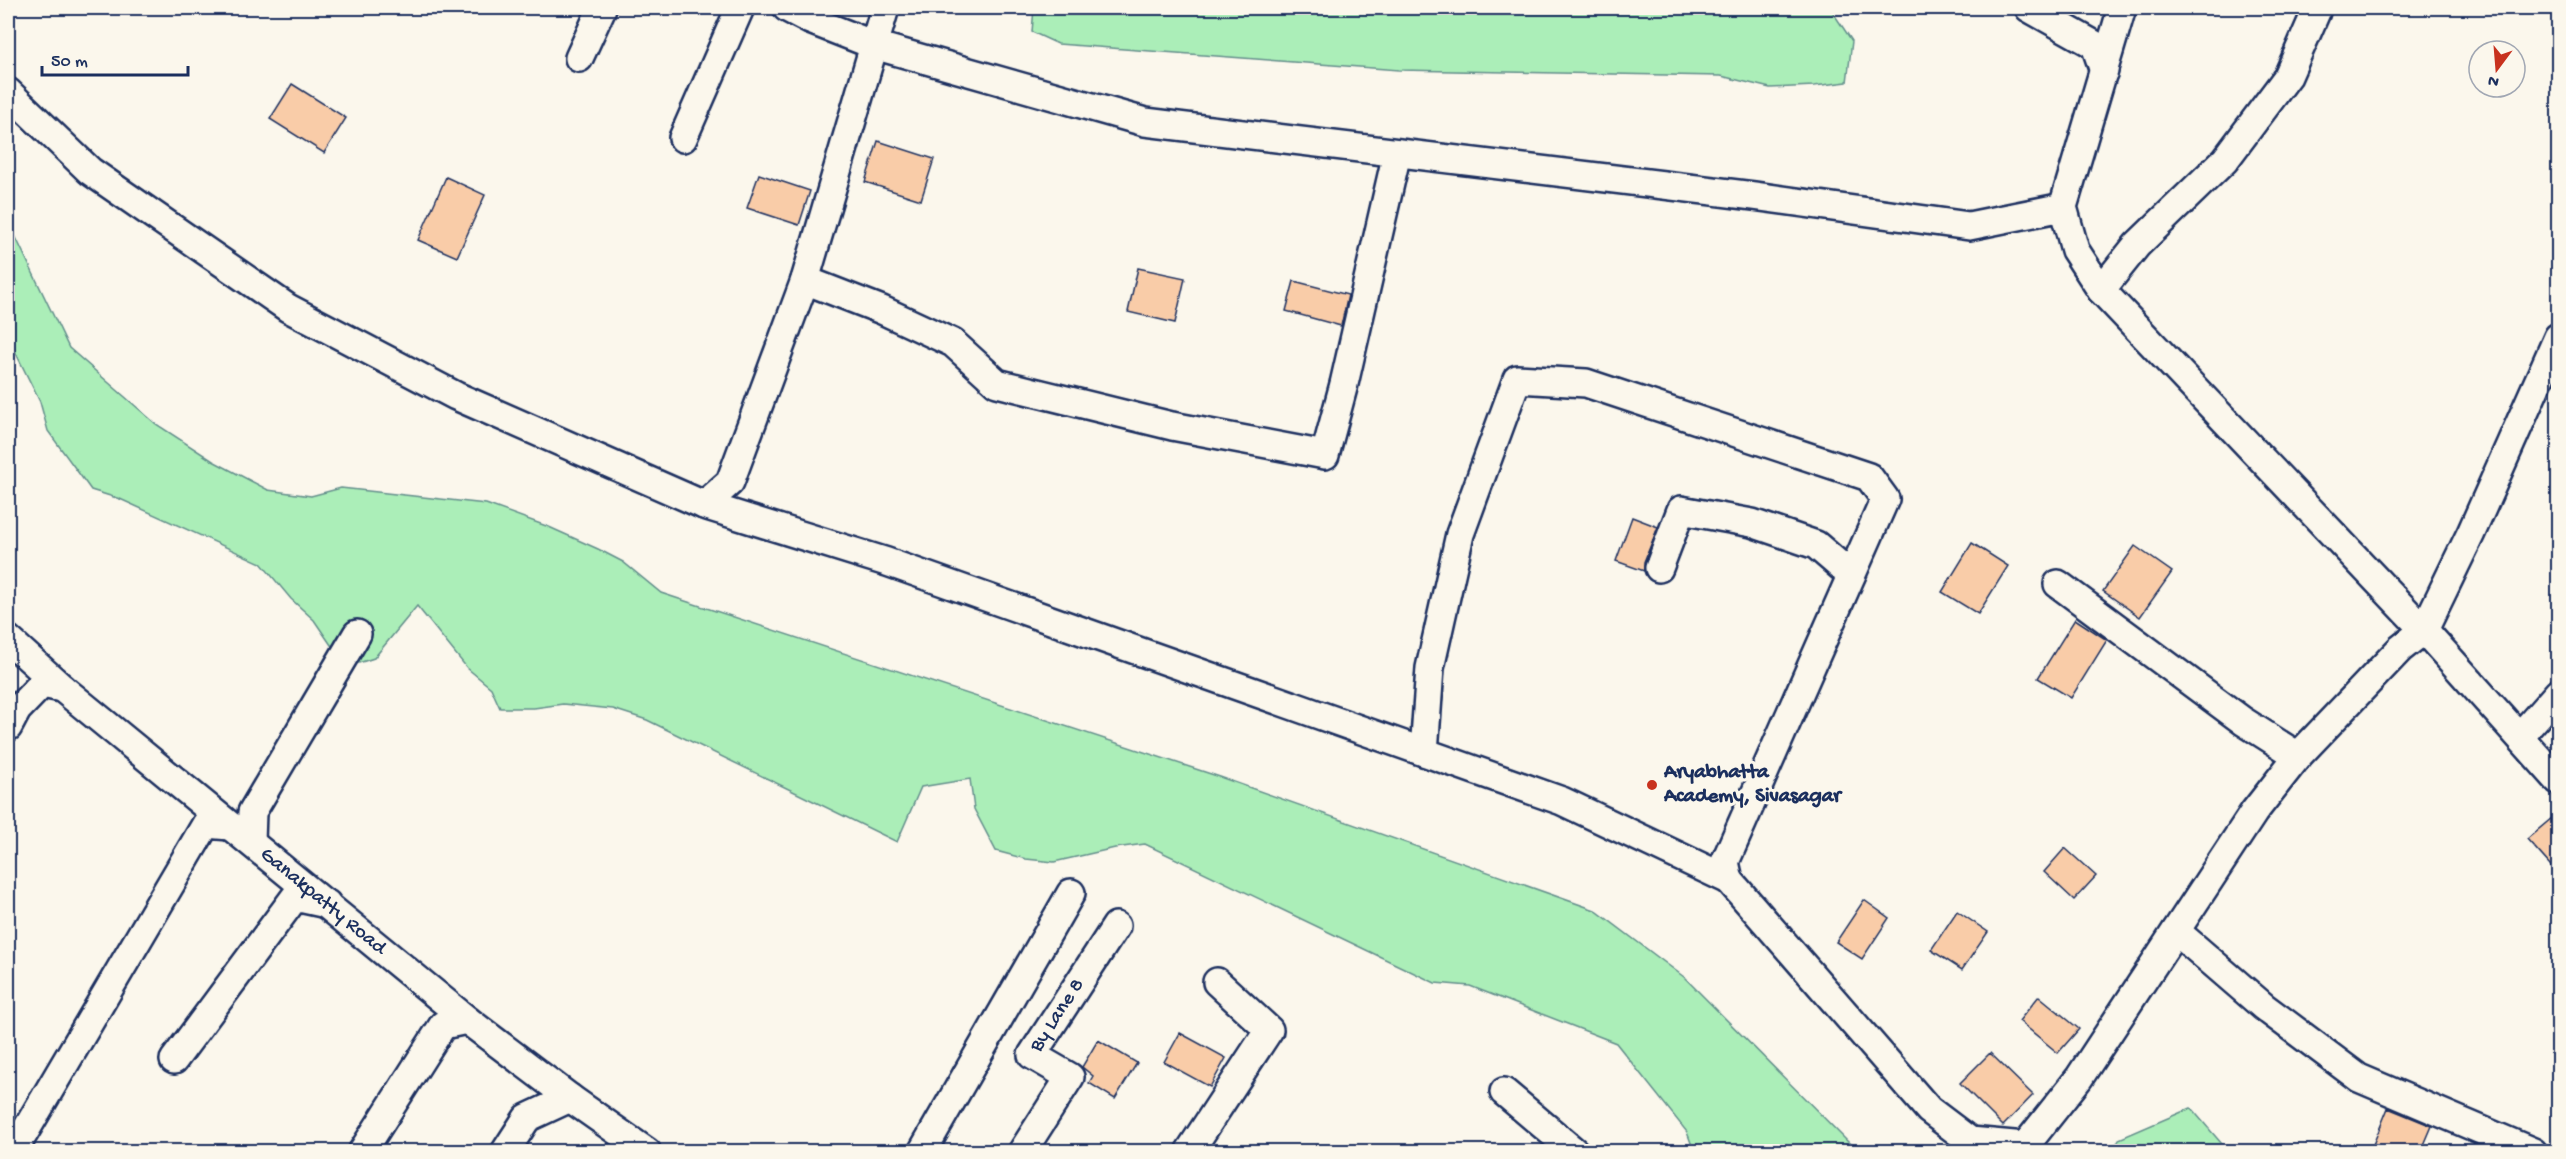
<svg xmlns="http://www.w3.org/2000/svg" width="2566" height="1159" font-family="'Gochi Hand',sans-serif">
<rect width="100%" height="100%" fill="#fbf7ec"/>
<filter id="ink" filterUnits="userSpaceOnUse"><feTurbulence type="fractalNoise" baseFrequency=".0167" numOctaves="2"/><feDisplacementMap in="SourceGraphic" scale="12" xChannelSelector="R" yChannelSelector="G"/><feConvolveMatrix kernelMatrix="1 2 1 2 8 2 1 2 1" color-interpolation-filters="sRGB"/></filter>
<g filter="url(#ink)">
<path fill="#abeeb8" stroke="#638e8b" stroke-width="1.5" d="M1034,8h796l22,33 -5,41 -33,4 -44,2 -49,-12 -322,-6 -341,-26 -26,-12z
M8,221l61,127 87,76 57,37 55,29 43,6 30,-8 145,16 63,23 49,22 25,13 38,31 559,184 375,133 89,67 173,174h-163l-7,-19 -71,-89 -146,-57 -35,-3 -290,-139 -30,4 -61,14 -28,-3 -30,-8 -22,-42 -4,-30 -49,8 -24,55 -250,-122 -34,-11 -50,-5 -29,4h-34l-9,-20 -24,-20 -50,-62 -43,52 -28,9 -32,-47 -23,-21 -30,-36 -141,-64 -29,-9 -43,-59 -8,-29 -32,-65z
M2191,1108l37,43h-115l6,-12z"/>
<path fill="#f9cca8" stroke="#1b2f5e" stroke-width="1.5" d="M292,84l54,34 -22,35 -54,-34z
M878,141l56,18 -13,41 -56,-18z
M759,174l51,17 -11,34 -52,-17z
M446,177l39,18 -28,62 -39,-17z
M1138,268l47,10 -10,45 -47,-11z
M1294,281l54,14 -7,31 -55,-15z
M1632,517l26,10 -14,35v9l-28,-10z
M1972,543l36,23 -30,48 -36,-22z
M2135,546l37,26 -32,45 -37,-26z
M2075,619l32,21 -36,58 -33,-20z
M2559,812v63l-32,-36z
M2065,848l31,28 -22,24 -30,-28z
M1864,900l25,18 -27,41 -26,-17z
M1957,911l31,21 -26,38 -31,-20z
M2039,996l40,33 -21,24 -39,-32z
M1180,1033l46,25 -16,29 -46,-25z
M1098,1040l39,23 -22,36 -26,-16 4,-7 -11,-9z
M1990,1053l43,42 -30,31 -43,-43z
M2388,1108l44,18 -11,26h-51z"/>
<g fill="none" stroke-linecap="round" stroke-linejoin="round">
<defs>
<g id="minor">
<path d="M787,8l23,12 64,25 271,77 609,74 215,30 94,-19"/>
<path d="M2029,8l66,37 9,26"/>
<path d="M2122,8l-59,199 12,43 26,40 323,340 134,150"/>
<path d="M579,58l23,-50"/>
<path d="M8,92l82,79 198,137 168,88 248,109 183,57 675,239 167,79 200,230 41,31 55,5 54,-68 175,-266 44,-56 102,-107 24,-19 47,-97 87,-196"/>
<path d="M683,138l57,-130"/>
<path d="M805,280l77,30 71,33 44,40 175,43 153,29 19,-71 53,-231"/>
<path d="M2101,290l36,-45 88,-85 63,-84 28,-64"/>
<path d="M704,505l26,-23 75,-202 80,-272"/>
<path d="M1659,568l22,-58 71,13 64,22 35,30"/>
<path d="M2058,584l185,137 55,35"/>
<path id="s1" d="M8,639l54,49 405,332 103,78 77,54"/>
<path d="M8,727l9,-17 25,-26 20,4"/>
<path d="M2520,736l38,-43"/>
<path d="M1424,752l6,-84 30,-134 57,-155 69,4 283,94 16,22 -160,363 4,18"/>
<path d="M251,842l1,-30 105,-178"/>
<path d="M2176,931l88,76 95,71 174,74"/>
<path d="M174,1060l121,-163 32,7"/>
<path d="M1504,1092l71,60"/>
<path d="M13,1152l193,-328 24,2"/>
<path d="M362,1152l81,-127 24,-5"/>
<path d="M505,1152l22,-34 43,-20"/>
<path d="M922,1152l149,-259"/>
<path id="s2" d="M1022,1152l48,-75 -38,-22 84,-129"/>
<path d="M1189,1152l80,-122 -52,-48"/>
</g>
</defs>
<use href="#minor" stroke="#1b2f5e" stroke-width="32"/>
<use href="#minor" stroke="#fbf7ec" stroke-width="27"/>
</g>
</g>
<circle fill="#c8321e" stroke="#fbf7ec" stroke-width="2" cx="1652" cy="785" r="6"/>
<g text-anchor="middle" dominant-baseline="central" stroke-width="6" stroke-linejoin="round" paint-order="stroke">
<g font-size="21" font-weight="bold" fill="#1b2f5e" stroke="#fbf7ec" text-anchor="start">
<text x="1664" y="773">Aryabhatta<tspan x="1664" dy="24">Academy, Sivasagar</tspan></text>
</g>
<g font-size="21" fill="#1b2f5e" stroke="#fbf7ec">
<text stroke="none"><textPath href="#s1" startOffset="410">Ganakpatty Road</textPath></text>
<text stroke="none"><textPath href="#s2" startOffset="180">By Lane 8</textPath></text>
</g>
</g>
<rect width="2566" height="1159" fill="none" stroke="#fbf7ec" stroke-width="30"/>
<rect x="15" y="15" width="2536" height="1129" fill="none" stroke="#1b2f5e" stroke-width="2" filter="url(#ink)"/>
<g transform="translate(2497 69) rotate(196)"><circle r="28" fill="#fbf7ec" stroke="#a1a7b3" stroke-width="1.5"/>
<path d="M0-4.5L10 22L0 15L-10 22Z" fill="#c8321e"/>
<text y="-9" font-size="16" font-weight="bold" text-anchor="middle" fill="#1b2f5e">N</text>
</g>
<path d="M42 66v9h146v-9" fill="none" stroke="#1b2f5e" stroke-width="3"/>
<text x="51" y="66" font-size="18" fill="#1b2f5e" stroke="#fbf7ec" stroke-width="4.5" paint-order="stroke">50 m</text>
</svg>
